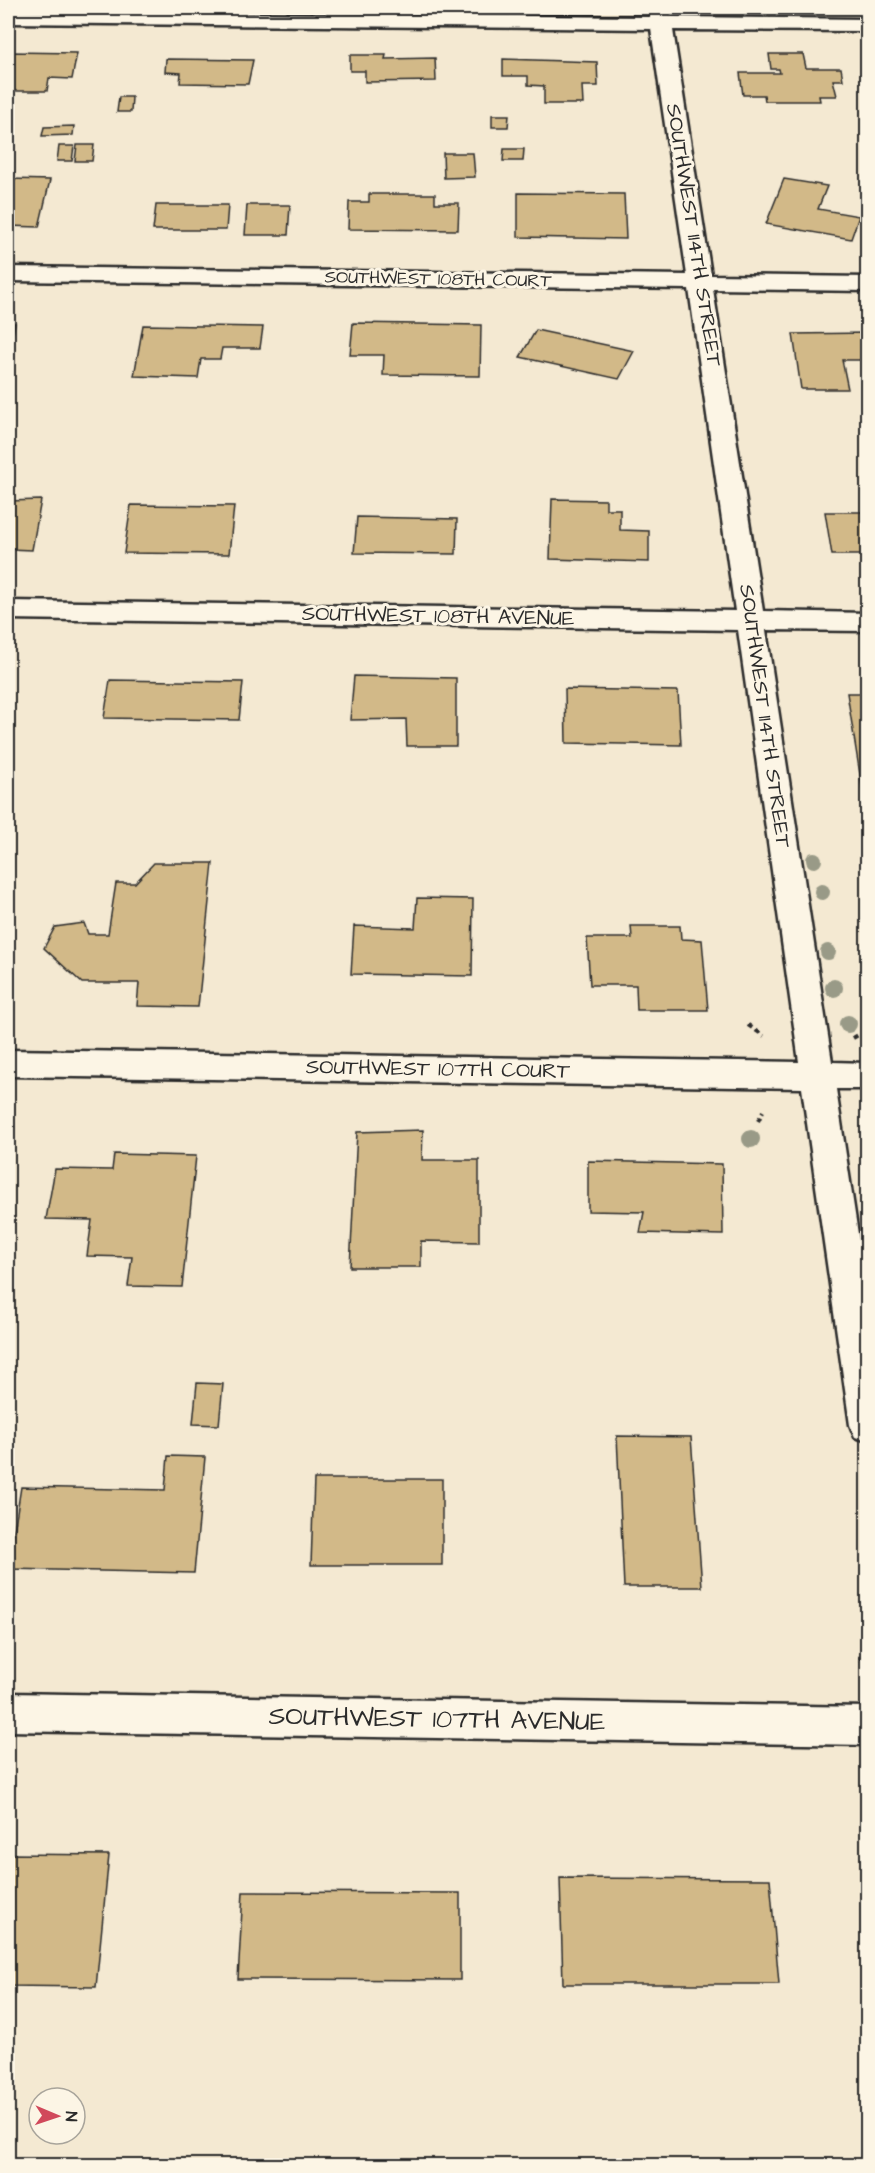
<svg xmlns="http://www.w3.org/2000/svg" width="875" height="2173" font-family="'Architects Daughter',sans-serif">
<rect width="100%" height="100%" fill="#f4e9d2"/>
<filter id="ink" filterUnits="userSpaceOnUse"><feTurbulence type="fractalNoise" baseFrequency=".0167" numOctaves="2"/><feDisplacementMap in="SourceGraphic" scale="12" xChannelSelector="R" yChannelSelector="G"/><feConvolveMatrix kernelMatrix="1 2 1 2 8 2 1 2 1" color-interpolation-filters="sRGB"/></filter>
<g filter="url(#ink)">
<path fill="#d2b988" stroke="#2b2b2b" stroke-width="1.5" d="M8,52l69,1 -5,26 -23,-1 -2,13h-37l3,-13h-5z
M769,54h34l3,14h35l2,12h-10l4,16h-18l1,5h-55l-1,-6h-21l-3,-22h40l-1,-4h-8z
M350,55h36l-1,4 50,-1 1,23 -71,1v-11h-15z
M166,59l87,1 -5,24 -68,-1 1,-10 -16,-1z
M503,59l94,3 1,24h-16l1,18h-39v-18l-16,-1v-9h-25z
M119,97h13l-1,15h-14z
M492,115h17l-1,12h-16z
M74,126l-1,9 -31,1 2,-9z
M77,145h17l-2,16h-17z
M59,146h15l-2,15h-15z
M504,149h20l-1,12h-20z
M443,153h30l2,24 -31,1z
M8,179l42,1 -11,47 -31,-1z
M784,179l43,7 -9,23 41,7 -8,23 -85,-15z
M518,193l106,1 2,45 -108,-2z
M369,194h66v9h24l-1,27 -110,-1 1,-27h20z
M156,205h72l-2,25h-73z
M247,205h43l-2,30h-43z
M8,323h7l-4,24h-3z
M353,323l128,2 -1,51 -97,-1 1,-20h-34z
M143,325l120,2 -3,21h-38l-2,11h-19l-3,19 -64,-2z
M536,330l98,21 -15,28 -99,-22z
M868,333v27h-26l6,29h-47l-8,-55z
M552,499l54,1v9h14v21l29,1v31l-99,-3z
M41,500l-9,50 -24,-1v-48z
M131,505l103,1 -5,48 -105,-1z
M825,512h43v43h-36z
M357,517l100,2 -1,35 -102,-1z
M354,676l102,2v68h-49l-1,-27 -56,1z
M110,680l133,2 -4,38 -135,-2z
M565,689l113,2 3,54 -115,-2z
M847,693h21v113h-3z
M8,785h6l-5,25h-1z
M154,863h59l-15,144 -61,-1 2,-23h-57l-38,-35 11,-21 29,-4 4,11h20l8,-51h19z
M417,898l56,1 -1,77 -121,-2 3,-48 61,2z
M631,926h49l1,13 21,1 6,70h-71l-1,-25h-46l-3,-47h45z
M423,1130l-1,30h57v82l-58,-1v26h-71l7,-135z
M114,1154l82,2 -14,131 -54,-1 4,-29 -45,-1 5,-36 -46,-1 9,-50 57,1z
M588,1161l134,3 1,71 -83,-2 4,-21 -56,-1z
M197,1383l26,1 -4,41 -26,-1z
M617,1436l74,1 11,150h-78z
M168,1456l37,1 -11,116 -186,-4 13,-82 144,3z
M314,1479h128v86h-131z
M8,1854l101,1 -13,132 -88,-1z
M560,1878l210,1 9,105h-216z
M243,1892l217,1v87l-222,-1z"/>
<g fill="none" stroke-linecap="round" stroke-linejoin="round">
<defs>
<path id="minor" d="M649,8h20l2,9 197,2v12l-195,-1 38,245 157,2v14l-155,-2 50,322 105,2v18l-102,-1 66,432 36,1v26h-32l32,211v141l-13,-4 -5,-12 -48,-337 -794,-12v-26l791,12 -61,-432 -730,-11v-18l727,10 -46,-322 -681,-8v-14l679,8 -36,-246 -643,-6v-12l642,6z
M8,1693l860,14v38l-860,-14z"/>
</defs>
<use href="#minor" stroke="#2b2b2b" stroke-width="5"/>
<path stroke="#2b2b2b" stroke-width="4" stroke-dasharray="5 4.5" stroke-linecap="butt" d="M748,1025l16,11
M853,1038l15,-9
M758,1121l5,-10"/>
<path stroke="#2b2b2b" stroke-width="4.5" stroke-dasharray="8 5" stroke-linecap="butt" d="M858,1658h10"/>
<use href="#minor" fill="#fcf5e5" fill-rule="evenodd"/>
</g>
<g fill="#999a87">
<circle cx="814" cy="860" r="8"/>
<circle cx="822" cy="892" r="8"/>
<circle cx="828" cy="952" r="8"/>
<circle cx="834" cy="988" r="9"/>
<circle cx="848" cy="1024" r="9"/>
<circle cx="751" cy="1139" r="9"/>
</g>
</g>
<g text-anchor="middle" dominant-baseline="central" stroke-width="6" stroke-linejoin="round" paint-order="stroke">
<g font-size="18" fill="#2b2b2b" stroke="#fcf5e5">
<text transform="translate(438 279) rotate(1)">SOUTHWEST 108TH COURT</text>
</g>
<g font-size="21" fill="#2b2b2b" stroke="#fcf5e5">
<text transform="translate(694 235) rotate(81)">SOUTHWEST 114TH STREET</text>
<text transform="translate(438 616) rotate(1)">SOUTHWEST 108TH AVENUE</text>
<text transform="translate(765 716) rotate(82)">SOUTHWEST 114TH STREET</text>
<text transform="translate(438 1069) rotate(1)">SOUTHWEST 107TH COURT</text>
</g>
<g font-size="26" fill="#2b2b2b" stroke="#fcf5e5">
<text transform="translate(437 1719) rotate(1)">SOUTHWEST 107TH AVENUE</text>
</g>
</g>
<rect width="875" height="2173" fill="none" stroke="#fcf5e5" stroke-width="30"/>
<rect x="15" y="15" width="845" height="2143" fill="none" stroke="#2b2b2b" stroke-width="2" filter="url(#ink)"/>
<g transform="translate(57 2116) rotate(92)"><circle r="28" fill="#fcf5e5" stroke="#a8a49b" stroke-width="1.5"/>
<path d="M0-4.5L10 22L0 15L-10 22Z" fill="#d1495b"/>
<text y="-9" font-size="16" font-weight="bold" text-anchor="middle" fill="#2b2b2b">N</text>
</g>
</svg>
